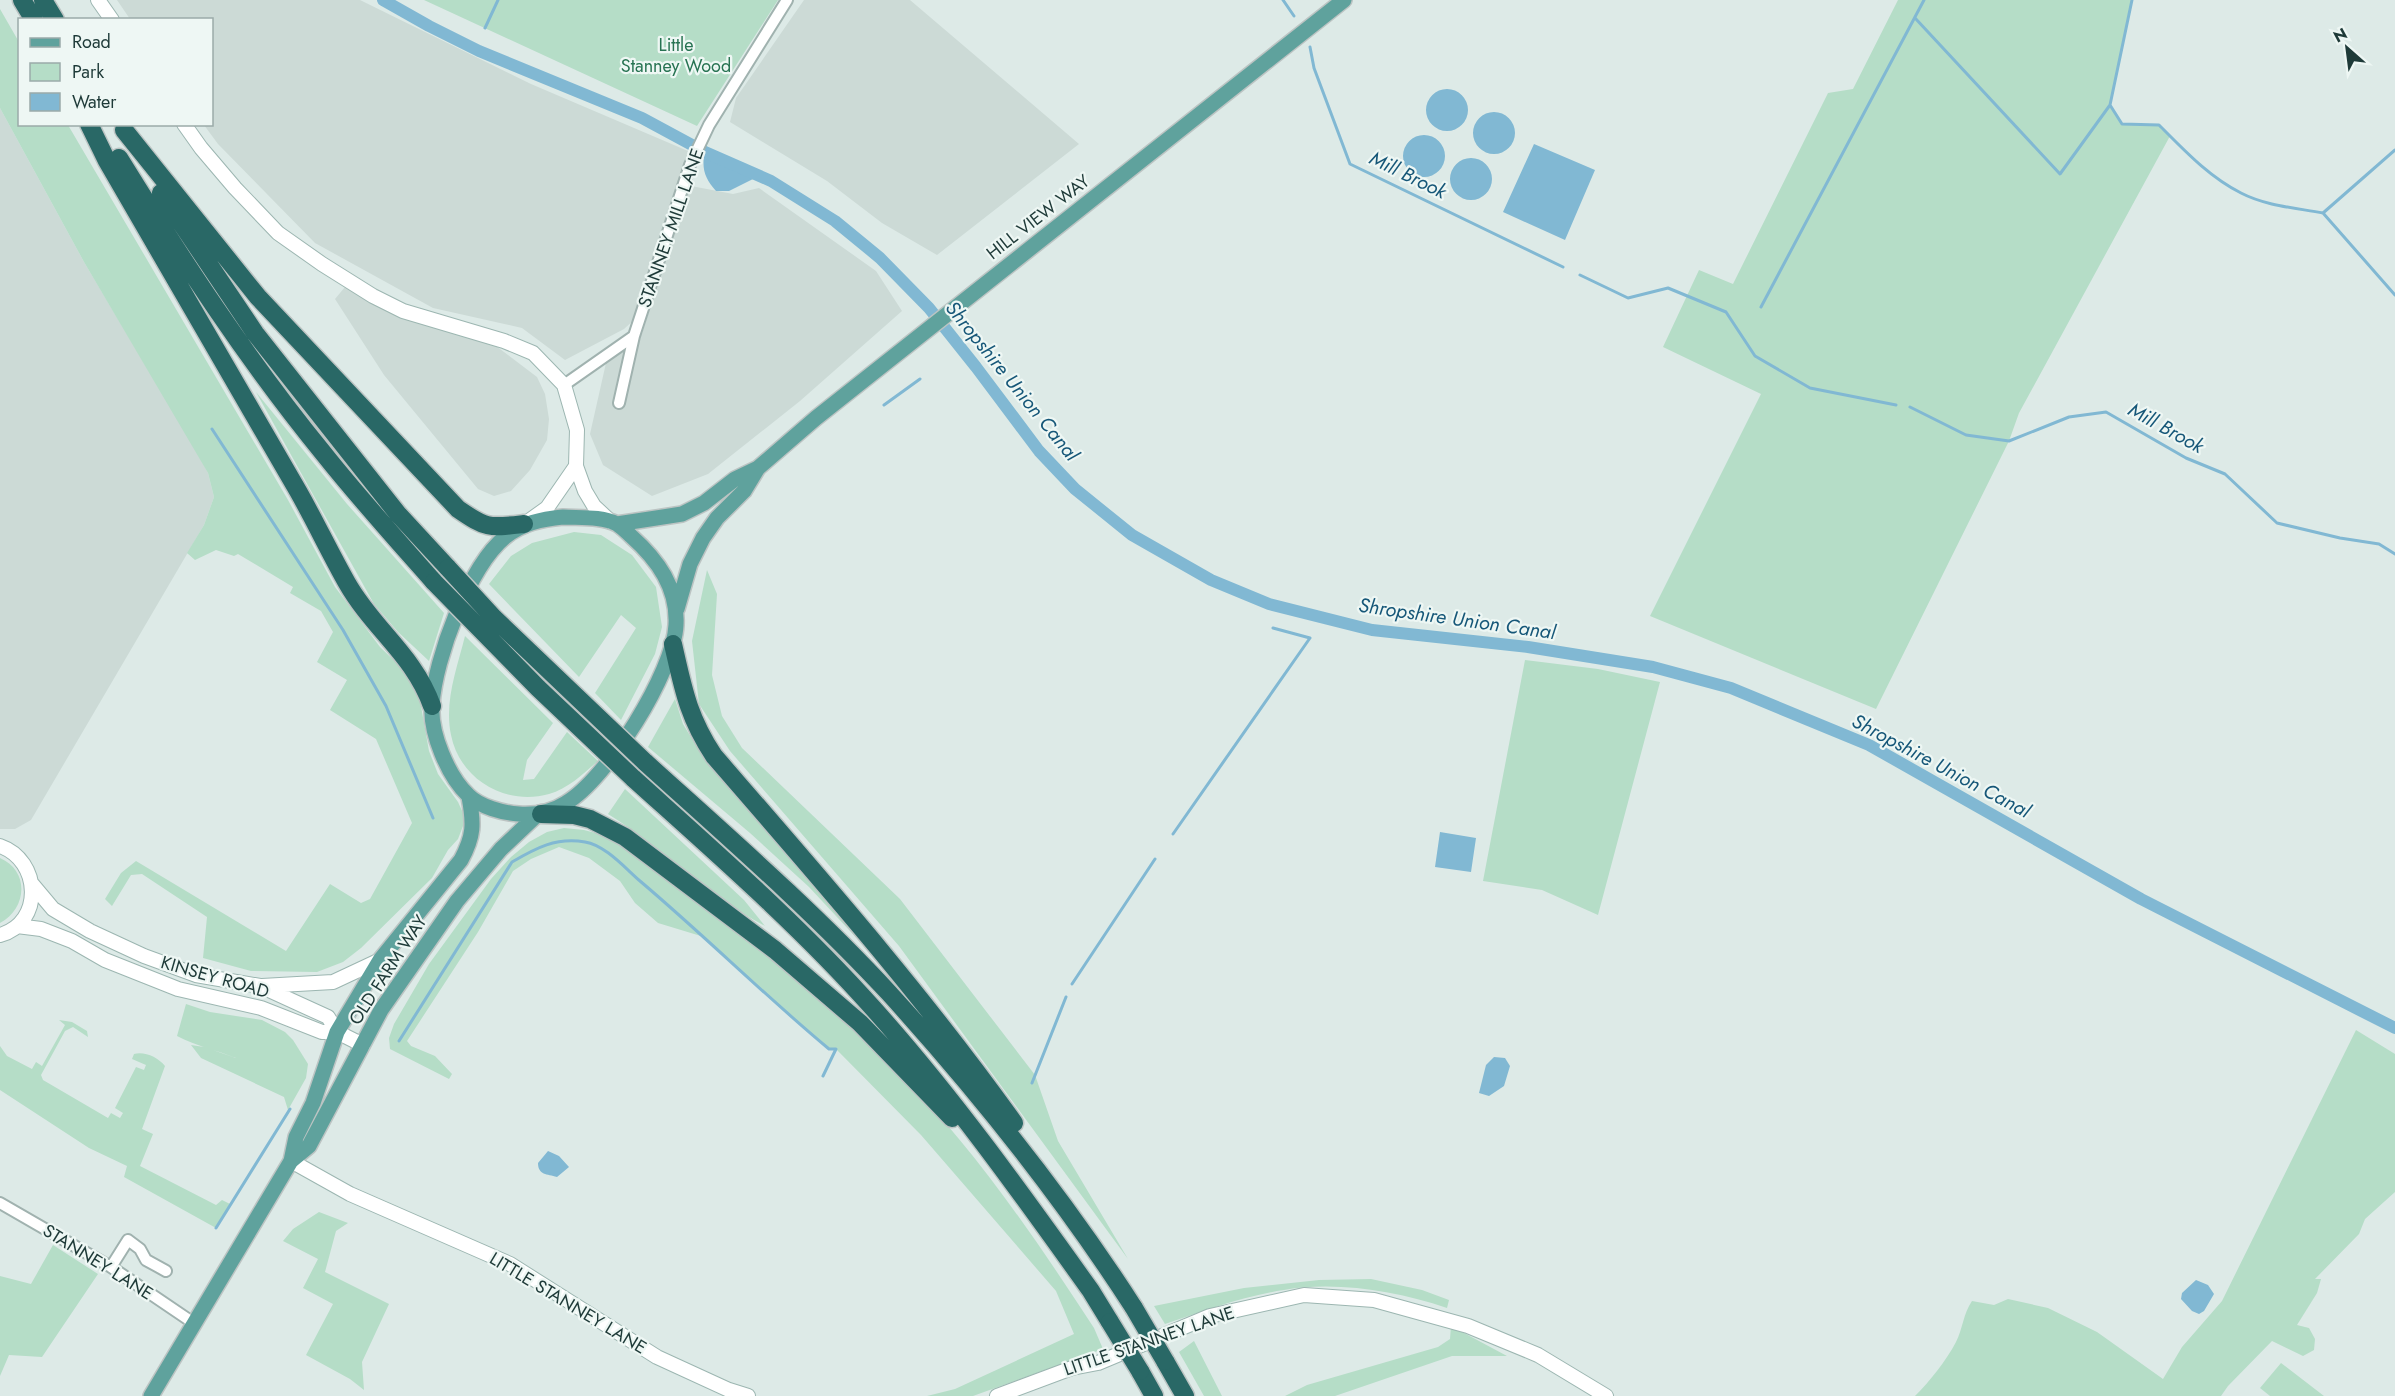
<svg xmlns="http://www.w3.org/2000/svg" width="2395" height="1396" font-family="Jost,sans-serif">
<rect width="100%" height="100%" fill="#ddeae7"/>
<path fill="#ccdad6" d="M117,0h243l171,84 157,67 -52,167 -12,11 -59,31 -43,-32 -89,-20 -118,-65 -97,-99 -14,-19 8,-1v-104l-82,-1z
M804,0h106l169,144 -142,111 -55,-32 -55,-42 -97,-59 6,-24z
M0,108l84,154 116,195 8,16 6,24 -10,28 -173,295 -16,9h-15z
M691,186l42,8 26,-6 117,83 26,40 -102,90 -92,73 -56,22 -49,-31 -13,-31 16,-71 36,-29 40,-131z
M345,287l36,20 48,19 67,20 41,31 8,17 4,25 -2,21 -17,30 -19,21 -17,5 -16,-7 -94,-114 -49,-76z"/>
<path fill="#b5ddc7" d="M424,0h354l-81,126z
M1898,0h234l-22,105 12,19 37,1 11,11 -151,277 -10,28 -133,268 -226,-93 111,-222 -98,-47 36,-77 34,14 95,-191 25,-4z
M0,9l19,33 1,82 48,1 220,375 47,87 45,60 26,25 13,23 10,56 9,23 20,28 5,11v13l-5,13 -10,11 -16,28 -71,70 -18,14 -26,10 -66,-1 -48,-13 4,-41 -65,-43 -11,1 -19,31 -7,-7 16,-26 15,-12 150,90 44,-67 31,19 9,-4 42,-76 -36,-84 -46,-29 17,-30 -30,-18 16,-30 -12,-21 -31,-18 3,-6 -55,-33 -4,2 -18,-6 -21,10 -8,-7 17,-28 10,-28 -6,-24 -124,-211 -84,-154z
M256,392l91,112 97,109 -15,48 -31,-29 -24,-28z
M574,532l27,3 31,20 24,32 6,40 -7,27 -34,66 -26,-27 41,-65 -15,-13 -42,62 -90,-93 22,-28 21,-13z
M707,570l10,24 -5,81 10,41 20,32 158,151 135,176 23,66 70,118 -229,-313 -169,-195 -31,-47 -7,-63z
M465,636l88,87 -26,37 -4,20 11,-1 33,-47 31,29c-14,12 -30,28 -49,33 -43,12 -89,-14 -98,-59 -7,-33 6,-67 14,-99z
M1525,660l73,9 62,13 -62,233 -56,-25 -59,-9z
M675,699l8,25 14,23 169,194 -3,4 -54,-58 -59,-54 -102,-86z
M625,789l119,111 21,26c-56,-30 -102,-78 -157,-112z
M564,828l20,2 23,6c99,72 200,143 286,230 79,79 141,170 201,262l9,21 -130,47h-46l28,-7 119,-55 -18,-43 -135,-156 -85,-86h-7l-22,-18 -103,-94 -46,-14 -23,-20 -15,-22 -31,-23 -30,-11 -28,12 -18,12 -35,61 -71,109 4,5 24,10 17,18 -3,5 -59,-30 -1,-11 5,-14 35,-60 62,-85 20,-22 18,-15 18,-10z
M0,858c30,13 27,51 0,65z
M186,1004l24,8 52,8 23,12 8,8 15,24 -2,14 -18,32 -4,-13 -83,-39 -10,-13 13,2 32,11c-20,-8 -40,-12 -59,-22z
M59,1020l13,2 15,9 1,6 -15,-10 -8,4 -24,44 2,5 65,38 3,-5 9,5 3,-5 -8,-5 21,-41 8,3 2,-5 -14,-6 2,-5c10,-3 24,3 31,12l-23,63 11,5 -13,32 76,39 6,-5 8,4 -14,24 -92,-51 3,-11 -38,-18 -89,-58v-44l7,10 25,13 4,-7 6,4 23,-41z
M2356,1030l39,24v138l-30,27 -6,15 -44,45h6l-4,14 -20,32 12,3 6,11 -1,11 -11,6 -31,-15 -44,45 -7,10h-306c15,-15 31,-35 41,-54 7,-14 7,-28 16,-41l22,4 14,-6 40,9 49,24 66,47 19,-32 40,-46z
M319,1212l29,11 -12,8 -11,41 64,32 -27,58 2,28 -14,-11 -44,-24 27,-51 -30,-16 15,-29 -35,-18 10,-12z
M53,1245l45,29 -56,83 -33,-2 -9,21v-100l31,8z
M1371,1279l51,11 27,10 -2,8c-51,-17 -110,-27 -163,-18 -41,6 -80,21 -119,34l-11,-18 90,-18 75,-8z
M1451,1326l56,30h-55l-117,40h-50l22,-11 131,-38 12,-8z
M1194,1341l28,55h-18l-25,-44z
M2281,1363l43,33h-54l-10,-8z"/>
<path fill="#81b8d3" d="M1426 110a21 21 0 1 1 42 0a21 21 0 1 1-42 0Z
M1473 133a21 21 0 1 1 42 0a21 21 0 1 1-42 0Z
M1403 156a21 21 0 1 1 42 0a21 21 0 1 1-42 0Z
M1534,144l61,26 -30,70 -62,-28z
M705,152l54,24 -30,15h-13c-11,-12 -15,-23 -11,-39z
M1450 179a21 21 0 1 1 42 0a21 21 0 1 1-42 0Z
M1440,832l36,6 -5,34 -36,-5z
M1494,1057l11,1 5,8 -6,20 -15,10 -10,-3 7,-28z
M548,1151l11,5 10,11 -12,10c-10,-3 -19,-2 -19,-14z
M2196,1280l12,5 6,9 -10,17 -5,3 -7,-3 -11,-12 1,-6z"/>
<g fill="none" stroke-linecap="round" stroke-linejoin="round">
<path stroke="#81b8d3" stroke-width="3" d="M1283,0l11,16
M1915,18l145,156 50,-69 22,-105
M485,28l13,-28
M1310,47l4,21 36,96 213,103
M2110,105l12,19 37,1c25,25 50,52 82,68 25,13 55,15 82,20l72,-63
M2323,213l72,82
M1580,275l48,23 40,-10 58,24 29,44 55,32 86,17
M1761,307l163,-307
M884,405l36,-26
M1910,407l56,28 43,6 60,-24 37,-5 80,46 39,16 52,49 63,15 39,6 16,10
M212,429l131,201 43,76 47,112
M1173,834l137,-196 -37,-10
M1072,984l83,-125
M399,1041l113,-179c24,-14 44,-25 73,-20 20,3 40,26 55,39 65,55 124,114 189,168h7l-13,27
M1032,1083l34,-86
M216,1228l74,-119"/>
<path stroke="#81b8d3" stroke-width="12" d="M383,0l46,26 50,25 163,67 63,34 66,29 64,40 45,37 49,50 47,59 63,84 36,38 57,46 79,45 58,24 103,26 156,17 125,20 78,21 138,57 272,154 254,129"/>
<defs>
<path id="street" d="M564,385l70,-49
M619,403l15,-67 56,-171 19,-40 78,-125
M0,1203l111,64 84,57
M111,1267l17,-27 12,9 6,11 20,11"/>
<path id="secondary" d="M98,0l14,20
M184,124l17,24 34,40 43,45 44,31 51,32 30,15 101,30 29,12 31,32 13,45 -1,36 9,25 9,15 17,16
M526,523l21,-15 29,-42
M0,846c41,14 44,77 0,89
M32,884l21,25 37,22 54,25 52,19 64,11 68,31 9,15
M17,926l24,3 31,12 33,19 73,29 83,19 61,24h15l26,13
M262,986l71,-4 47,-22
M291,1161l59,33 160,70 147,93 72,33 19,6
M997,1396l75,-28 26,-5 112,-47 94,-21 70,5 94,26 70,29 68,41"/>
<path id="primary" d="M563,517c17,1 39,-1 54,7 5,3 10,8 14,12 27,24 47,52 45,89 -2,47 -69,154 -110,178 -14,9 -31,12 -47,11 -16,-1 -39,-7 -51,-19 -20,-19 -38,-62 -36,-90 3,-47 37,-138 73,-168 17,-14 37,-18 58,-20z
M617,524l65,-10 22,-11 31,-24 23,-11 58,-50 528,-418
M677,609l13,-45 13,-26 14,-20 27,-27 14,-23
M291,1161l18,-15 72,-136 76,-109 44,-52 37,-35
M151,1396l140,-235 5,-24 17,-34 24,-71 43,-72 81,-100c13,-24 13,-36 8,-63"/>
<path id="highway" d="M22,0l12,20
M43,0l12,20
M89,124l18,37c63,110 128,220 191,330 17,30 32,62 49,92 26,46 67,72 85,123
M124,130l134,167 200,212c29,20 31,19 66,15
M119,158c63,102 129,203 205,296 35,44 73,86 110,128
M161,193l94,140 143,181 50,54
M673,644c10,44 15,73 41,112 104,120 208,238 300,367
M645,762c83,75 168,149 244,231 89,98 173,203 245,315
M633,778c82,74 166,147 239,229 80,89 149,186 219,284l19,31
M541,814l33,1 16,4 35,18 150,113 85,73 92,95
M1165,1361l20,35
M1140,1371l14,25"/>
</defs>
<use href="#street" stroke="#a0b2af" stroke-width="14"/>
<use href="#secondary" stroke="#9cb6b1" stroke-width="16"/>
<use href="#primary" stroke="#bcc4c3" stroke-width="18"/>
<use href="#highway" stroke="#bcc4c3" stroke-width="21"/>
<use href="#street" stroke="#fff" stroke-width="10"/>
<use href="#secondary" stroke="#fff" stroke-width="14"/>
<use href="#primary" stroke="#5fa29d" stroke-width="15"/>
<use href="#highway" stroke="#296866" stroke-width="18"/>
<defs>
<path id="highway-bridge" d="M448,568l46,50 151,144
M434,582l104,106 95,90
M1134,1308l31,53
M1110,1322l30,49"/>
</defs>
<use href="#highway-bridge" stroke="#bcc4c3" stroke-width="21" stroke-linecap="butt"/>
<use href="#highway-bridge" stroke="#296866" stroke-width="18"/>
</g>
<g text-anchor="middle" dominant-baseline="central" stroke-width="4.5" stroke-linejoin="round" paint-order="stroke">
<g font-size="18" fill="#277352" stroke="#eef7f4">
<text x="676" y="45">Little<tspan x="676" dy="21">Stanney Wood</tspan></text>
</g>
<g font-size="18" fill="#1e3a38" stroke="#eef7f4">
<text transform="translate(1038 217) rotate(-38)">HILL VIEW WAY</text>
<text transform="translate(671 228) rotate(-71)">STANNEY MILL LANE</text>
<text transform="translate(388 970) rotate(-57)">OLD FARM WAY</text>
<text transform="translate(215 977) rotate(16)">KINSEY ROAD</text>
<text transform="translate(98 1262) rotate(32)">STANNEY LANE</text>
<text transform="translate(568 1303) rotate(31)">LITTLE STANNEY LANE</text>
<text transform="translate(1149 1341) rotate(-19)">LITTLE STANNEY LANE</text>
</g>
<g font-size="20" font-style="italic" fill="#165778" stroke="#eef7f4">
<text transform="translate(1408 175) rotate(26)">Mill Brook</text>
<text transform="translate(1012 381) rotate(51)">Shropshire Union Canal</text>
<text transform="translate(2166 428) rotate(29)">Mill Brook</text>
<text transform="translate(1457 619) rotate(8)">Shropshire Union Canal</text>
<text transform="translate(1941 766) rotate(28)">Shropshire Union Canal</text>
</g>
</g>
<rect x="18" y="18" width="195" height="108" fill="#eef7f4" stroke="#9baba9" stroke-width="1.5"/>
<rect x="30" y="38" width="30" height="9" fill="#5fa29d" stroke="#9baba9" stroke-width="1.5"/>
<text x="72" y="48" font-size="18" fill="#1e3a38">Road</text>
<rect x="30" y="63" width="30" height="18" fill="#b5ddc7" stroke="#9baba9" stroke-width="1.5"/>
<text x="72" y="78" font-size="18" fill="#1e3a38">Park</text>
<rect x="30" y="93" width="30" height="18" fill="#81b8d3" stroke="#9baba9" stroke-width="1.5"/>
<text x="72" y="108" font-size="18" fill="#1e3a38">Water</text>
<g transform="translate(2347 48) rotate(332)" stroke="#eef7f4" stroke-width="4.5" paint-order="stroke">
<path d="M0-4.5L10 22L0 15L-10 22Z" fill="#1e3a38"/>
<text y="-9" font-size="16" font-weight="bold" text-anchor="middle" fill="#1e3a38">N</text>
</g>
</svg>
